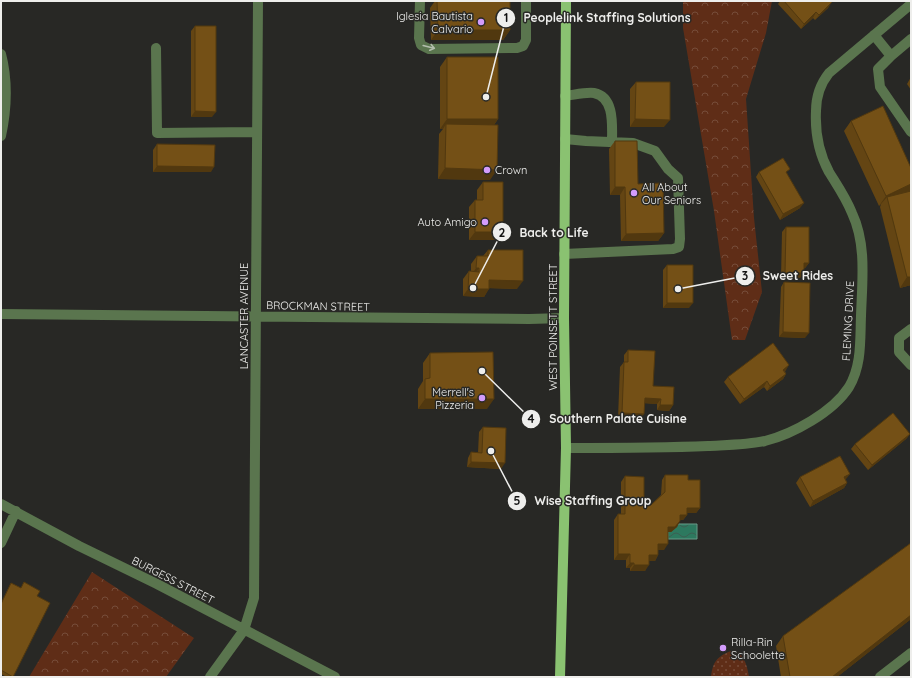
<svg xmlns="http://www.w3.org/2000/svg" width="912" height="678" font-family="Quicksand,sans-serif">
<defs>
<pattern id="forest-crowns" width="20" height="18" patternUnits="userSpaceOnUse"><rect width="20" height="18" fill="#5f2d17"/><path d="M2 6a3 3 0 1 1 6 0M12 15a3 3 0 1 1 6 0" fill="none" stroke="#764c39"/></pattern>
<pattern id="park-dots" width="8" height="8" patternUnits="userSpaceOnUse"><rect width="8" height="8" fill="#5f2d17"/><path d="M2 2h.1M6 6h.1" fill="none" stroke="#764c39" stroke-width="1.8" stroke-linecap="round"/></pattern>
<pattern id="water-waves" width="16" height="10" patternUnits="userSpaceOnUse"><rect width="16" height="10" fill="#2d795f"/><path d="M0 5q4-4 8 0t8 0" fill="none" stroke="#3b5e52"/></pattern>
</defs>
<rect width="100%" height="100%" fill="#282825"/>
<path fill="url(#forest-crowns)" d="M683,1h89l-6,32 -20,66 8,119 8,74 -17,48h-13l-18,-129 -31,-183z
M92,572l102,66 -28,39h-137z"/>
<path fill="url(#park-dots)" d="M731,651c2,1 4,0 7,1 7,4 10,18 11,25h-38c2,-15 5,-20 20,-26z"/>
<path fill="url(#water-waves)" stroke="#679c89" d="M676,524h21v15h-29v-7z"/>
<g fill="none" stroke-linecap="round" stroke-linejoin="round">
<path stroke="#5a754e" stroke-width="10" d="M420,1l-1,37 2,7 8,4 88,-1 6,-2 3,-6v-39
M874,35l17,21 20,-17
M156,48l1,85 100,-1
M1,54c7,27 6,54 0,82
M891,56l-13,13 2,18 31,45
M565,96c9,-1 20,-4 29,-3 21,4 18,33 18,49
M564,254l109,-5 6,-2 1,-8 -2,-61 -10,-9 -13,-18 -22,-8 -47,-2 -21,-2
M1,314l528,5 35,-1
M911,329l-12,9v14l12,13
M566,448c47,0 95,0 142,-2 19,-1 39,-1 57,-5 28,-7 68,-29 84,-54 13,-22 11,-47 12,-71 1,-34 6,-71 -9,-103 -6,-15 -15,-28 -23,-41 -11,-20 -14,-40 -13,-61 0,-14 5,-28 13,-38l82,-69
M1,504l78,42 78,38 178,93
M1,543l15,-32
M210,677l34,-47 10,-32 4,-597
M880,677l31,-24"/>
<path stroke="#8ac271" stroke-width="10" d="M560,677l6,-229 -2,-130 2,-317"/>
</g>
<path fill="#644513" d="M435,1h75v29l-7,10h-72l-1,-32z
M780,1h51l-3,7 -13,12 -2,-2 -12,11 -23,-25z
M195,26l17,91h-21v-86z
M447,57l51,62 -4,6 -4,55 -52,-1 1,-45 4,-5h-3v-62z
M911,77v13l-4,-6z
M636,82l28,45h-34v-38z
M851,121l60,47v22l-1,1 1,94 -11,3 -20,-81 1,-3 -2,2 -35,-75z
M615,141l49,92 -6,8h-37l-1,-46h-10l-1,-46z
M157,144l54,28h-58v-22z
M759,172l28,1 13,35 -20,12 -24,-43z
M483,182l14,58h-28v-33l6,-7h2v-10z
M786,227l23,36 -4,5h-1l-4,10h-19l1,-46z
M488,250l29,39 -28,-1 -5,9 -21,-1v-17l6,-8h2v-7l6,-8h6z
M667,265l22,43h-26v-38z
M784,282l21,56 -26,-1 2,-50z
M628,350l25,36 20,19 -4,6 -12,-1v-6l-13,-1 -4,16 -22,-1 2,-51 4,-5v-7z
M430,353l57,56h-69v-20l5,-8v-18z
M786,370l-1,1 1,3 -3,5 -16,12 -3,-4 -24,17 -16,-22 4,-5z
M483,427l18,42 -34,-2 1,-9 3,-6 7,1 1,-21z
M910,434l-4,5 -38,31 -17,-21 4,-5z
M665,475l23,5 12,28 -4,5h-9v2l-4,5h-3l-3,7 -6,5h-3l-4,18h-6v5l-3,6h-6l-4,10h-15v-3h-4v-8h-12v-40l4,-6h3v-32l4,-6 19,29h7l10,-10 1,-15z
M800,477l46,3 1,3 -3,5 -34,19 -14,-24z
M911,543v76l-74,58h-56l-5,-31 7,-10z
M24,582l13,14 -24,81h-6l-6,-3v-71l10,-20 10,5z"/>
<path fill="#51380f" d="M832,2l-4,6 -13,12 4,-5z
M816,12l-3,6 -12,11 3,-5z
M438,30h72l-7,10h-72z
M195,111l21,1 -4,5h-21z
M447,119h51l-7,10 -45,-5 -3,5h-3z
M635,119l35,1 -6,7h-34z
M157,166l57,1 -3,5h-58z
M445,168l52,2 -7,10 -52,-1z
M911,184v6l-1,1 -23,6 -6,7 -2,2 7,-10z
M615,187h10l-5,8h-10z
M804,203l-4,5 -20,12 3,-6z
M475,232h28l-6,8h-28z
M664,233l-6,8h-37l5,-7z
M804,263h5l-4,5h-4z
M476,268h3l-5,8h-3z
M785,273h19l-4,5h-19z
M907,277h4v8l-11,3z
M489,280l34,1 -6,8 -33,-1z
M468,289h21l-5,8 -21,-1z
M667,303h26l-4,5h-26z
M783,332l26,1 -4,5 -26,-1z
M789,365l-3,5 -6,5 3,-5z
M786,374l-3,5 -16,12 3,-5z
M767,381l-3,6 -24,17 4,-5z
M645,398l16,1 -4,5 -16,-1z
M425,399h69l-7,10h-69z
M660,405h13l-4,6 -12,-1z
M622,413l22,1 -4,5 -22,-1z
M910,434l-4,5 -38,31 4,-5z
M471,462l34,1 -4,6 -34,-2z
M850,474l-4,5 -5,4 3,-6z
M847,483l-3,5 -34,19 3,-6z
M687,508h13l-4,5h-13z
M680,515h7l-4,5h-7z
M680,521l-3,6 -6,5h-7l4,-5z
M658,544h10l-4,6h-10z
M618,554h12l-4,6h-12z
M649,555h9l-3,6h-10z
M630,563h4l-4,5h-4z
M634,565h15l-4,6h-15z
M911,615v4l-74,58h-5z"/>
<path fill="#745016" stroke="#51380f" d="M437,1h73v29h-72z
M784,1h47l1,1 -13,13 -3,-3 -12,12z
M195,26h21v86l-21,-1z
M447,57h51v62h-51z
M636,82h34v38l-35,-1z
M883,106l28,62v16l-25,12 -35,-75z
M446,124l52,1 -1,45 -52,-2z
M615,141h22l1,43 25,-1 1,50 -38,1 -1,-47h-10z
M157,144l58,1 -1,22 -57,-1z
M783,158l7,11 -4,3 18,31 -21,11 -24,-42z
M483,182h20v50h-28v-32h8z
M911,191v86h-4l-20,-80z
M786,227h23v36h-5v10h-19z
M488,250h35v31l-34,-1v9h-21l1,-18 10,1v-4h-3l1,-12h11z
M667,265h26v38h-26z
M784,282l26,1 -1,50 -26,-1z
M773,343l16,22 -6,5 3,4 -16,12 -3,-5 -23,18 -16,-22z
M628,350l27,1 -2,35 21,1 -1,18h-13l1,-6 -16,-1 -1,16 -22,-1 2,-51h4z
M493,352l1,47h-69v-20l5,-1v-25z
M893,413l17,21 -38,31 -17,-21z
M483,427l23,1 -1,35 -34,-1v-10l11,1z
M840,456l10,18 -6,3 3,6 -34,18 -13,-24z
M665,475h23v5h12v28h-13v7h-7v6l-5,6h-7v17h-10v11h-9v10h-15v-2h-4v-9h-12v-40h7v-38l19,1v28h7l14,-13z
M911,543v72l-79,62h-42l-7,-41z
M24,582l16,9 -3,5 13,7 -37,74 -12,-7v-66l10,-21 10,5z"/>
<defs><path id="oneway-shaft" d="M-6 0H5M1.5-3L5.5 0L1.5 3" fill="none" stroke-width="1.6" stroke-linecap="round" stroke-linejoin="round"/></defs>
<use stroke="#b3bead" href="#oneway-shaft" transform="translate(429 47) rotate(14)"/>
<g fill="#d39cfc" stroke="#282825" stroke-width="1.5">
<circle cx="481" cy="22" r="4"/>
<circle cx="487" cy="170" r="4"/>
<circle cx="634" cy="193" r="4"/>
<circle cx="485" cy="222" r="4"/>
<circle cx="482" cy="398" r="4"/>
<circle cx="723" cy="648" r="4"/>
</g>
<g text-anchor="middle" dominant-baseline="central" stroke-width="3" stroke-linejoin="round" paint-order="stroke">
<g font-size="11" fill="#eeeeec" stroke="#282825" text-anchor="end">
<text x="473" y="16">Iglesia Bautista<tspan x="473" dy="13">Calvario</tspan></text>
<text x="495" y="170" text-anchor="start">Crown</text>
<text x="642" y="187" text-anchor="start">All About<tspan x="642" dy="13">Our Seniors</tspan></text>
<text x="477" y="222">Auto Amigo</text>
<text x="474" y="392">Merrell's<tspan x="474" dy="13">Pizzeria</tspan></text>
<text x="731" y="642" text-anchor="start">Rilla-Rin<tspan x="731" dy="13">Schoolette</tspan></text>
</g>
<g font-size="11" fill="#eeeeec" stroke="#282825">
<text transform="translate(318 306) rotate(1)">BROCKMAN STREET</text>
<text transform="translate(244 316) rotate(-90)">LANCASTER AVENUE</text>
<text transform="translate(848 321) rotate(-87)">FLEMING DRIVE</text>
<text transform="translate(553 327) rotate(-90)">WEST POINSETT STREET</text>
<text transform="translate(173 580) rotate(27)">BURGESS STREET</text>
</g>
</g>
<path fill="none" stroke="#eeeeec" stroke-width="1.5" d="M486 97L506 18M473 288L502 232M678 289L745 276M482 371L531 419M491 451L517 501"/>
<g fill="#eeeeec" stroke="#282825" stroke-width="1.5">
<circle cx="486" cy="97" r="4"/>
<circle cx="473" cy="288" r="4"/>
<circle cx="678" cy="289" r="4"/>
<circle cx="482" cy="371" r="4"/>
<circle cx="491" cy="451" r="4"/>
<circle cx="506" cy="18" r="10"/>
<circle cx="502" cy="232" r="10"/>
<circle cx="745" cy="276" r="10"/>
<circle cx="531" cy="419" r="10"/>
<circle cx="517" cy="501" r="10"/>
</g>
<g font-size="12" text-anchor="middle" font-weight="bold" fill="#111">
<text x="506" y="22">1</text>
<text x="502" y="237">2</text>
<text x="745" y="280">3</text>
<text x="531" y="423">4</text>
<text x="517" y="505">5</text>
</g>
<g font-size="12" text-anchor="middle" font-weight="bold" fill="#eeeeec" stroke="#282825" stroke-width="3" stroke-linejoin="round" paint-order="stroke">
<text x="607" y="22">Peoplelink Staffing Solutions</text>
<text x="554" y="237">Back to Life</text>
<text x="798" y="280">Sweet Rides</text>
<text x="618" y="423">Southern Palate Cuisine</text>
<text x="593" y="505">Wise Staffing Group</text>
</g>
<rect width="912" height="678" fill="none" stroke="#eeeeec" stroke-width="4"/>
</svg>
